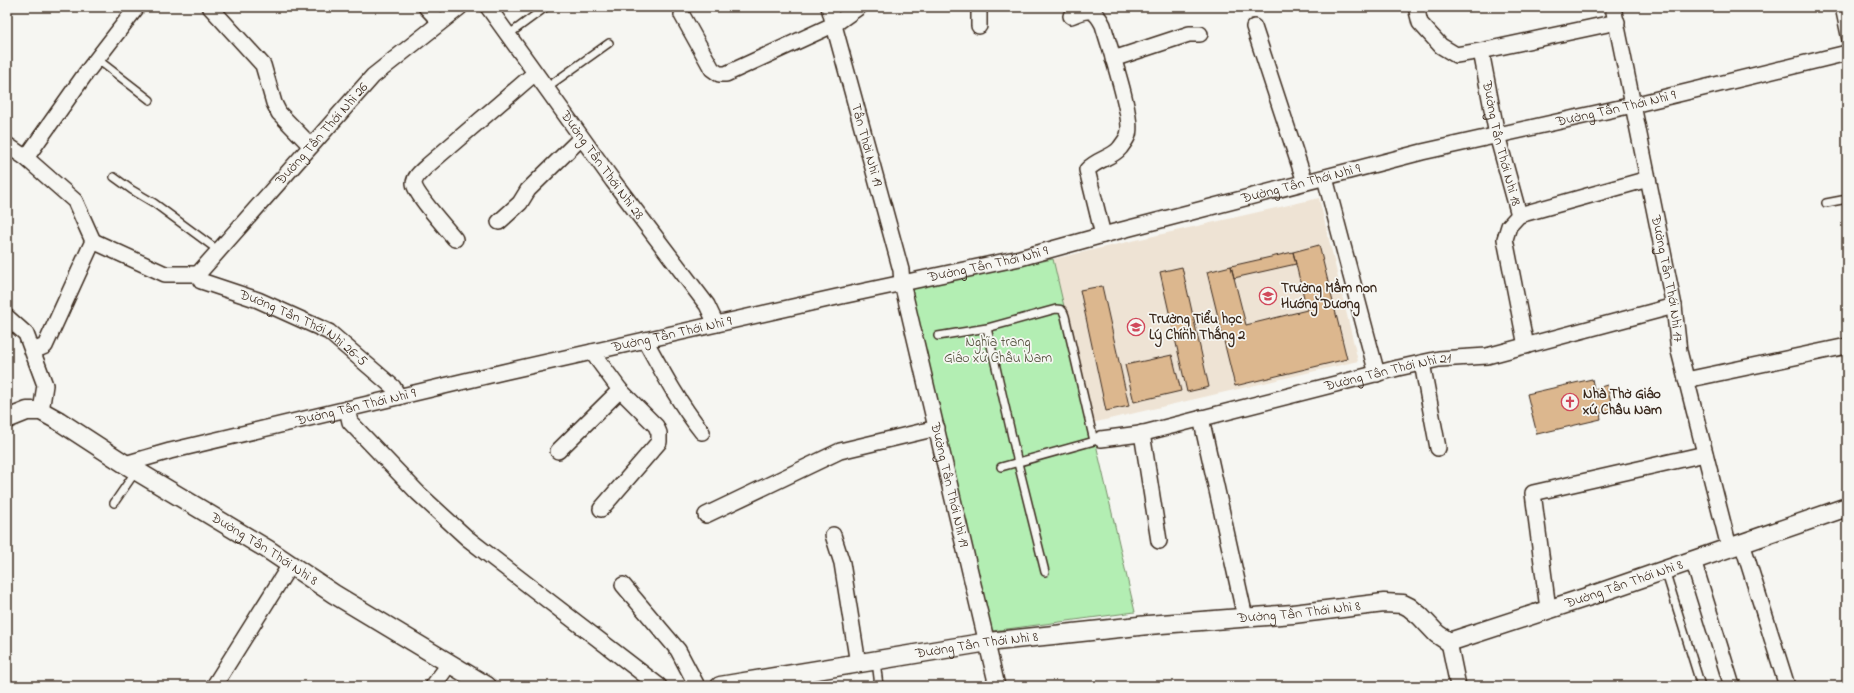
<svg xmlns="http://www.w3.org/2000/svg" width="1854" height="693" font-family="'Indie Flower',sans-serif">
<rect width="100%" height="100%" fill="#f6f6f2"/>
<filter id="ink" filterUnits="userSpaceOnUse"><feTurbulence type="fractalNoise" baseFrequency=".025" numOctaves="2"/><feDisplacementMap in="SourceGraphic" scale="8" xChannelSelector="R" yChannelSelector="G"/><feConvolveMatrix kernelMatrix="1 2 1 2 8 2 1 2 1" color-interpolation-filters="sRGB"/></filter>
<g filter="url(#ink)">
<path fill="#eee3d4" d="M1319,198l39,163 -266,62 -39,-164z"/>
<path fill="#b3eeb3" stroke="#778c68" d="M1053,259l82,353 -143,19 -87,-342z"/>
<path fill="#dcb78e" stroke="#3b2a1e" d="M1319,245l28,114 -112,27 -28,-114 24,-6 15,59 61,-15 -14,-58z
M1293,252l3,12 -62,14 -3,-12z
M1182,267l27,120 -22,5 -27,-120z
M1102,286l27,120 -23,5 -26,-121z
M1172,355l9,36 -47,11 -9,-37z
M1592,379l2,10 13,-4 6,25 -13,3 1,6 -64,15 -10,-40z"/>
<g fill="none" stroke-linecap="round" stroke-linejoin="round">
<defs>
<path id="service" d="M1839,7l8,38
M508,35l38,-28
M97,59l53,41
M546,88l63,-45
M114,177l18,13 22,13 65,48
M1826,203l21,-4
M987,328l31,135 27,109
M938,336l49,-8 69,-19c6,0 7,1 9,7l29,125
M1001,467l97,-27
M114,503l22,-32
M1665,570l36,116
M876,661l3,25"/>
<g id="minor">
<path d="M210,7l53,58 11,38 5,10 32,33"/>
<path d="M426,7l14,15"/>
<path id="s1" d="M488,7l125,174 94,124 9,19"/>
<path id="s2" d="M829,7l72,263 1,13 95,403"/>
<path id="s3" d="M1416,7l4,16 21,23 15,9 25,-4 16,84 22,80"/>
<path id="s4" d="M1613,7l61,299 5,45 50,196"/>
<path d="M682,15l30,54 7,5h7l109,-50 24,-17"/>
<path d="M1071,16c17,-7 23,-9 32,9 6,21 31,92 25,110 -1,4 -6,10 -8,13 -8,10 -23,11 -33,22l16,65"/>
<path d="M979,26v-19"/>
<path d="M1254,27l51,155"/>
<path d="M1481,51l136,-29"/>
<path d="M1113,59l76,-25h11"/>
<path d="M7,145l19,13 49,43 18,40 -48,105 -12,5"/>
<path d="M26,158l60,-85 51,-66"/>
<path d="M1325,178l52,196"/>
<path d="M1519,215l-10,11 -4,13 21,107"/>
<path d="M1519,215l129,-36"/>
<path d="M499,222l21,-19 8,-13 53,-52"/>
<path d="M455,239c-8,-10 -41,-46 -41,-56 1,-7 8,-12 13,-17l108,-93"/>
<path d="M93,241l72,33h33"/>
<path id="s5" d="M198,274l175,-198 87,-69"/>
<path id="s6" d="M198,274l3,7 57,19 71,32 64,55 6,10"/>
<path d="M7,317l19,17 19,51 -4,26"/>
<path d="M645,340c18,33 34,63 57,92"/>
<path d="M592,352l28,38 36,36 3,7v9l-58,67"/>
<path d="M1422,363l16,85"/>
<path d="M1686,380l161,-34"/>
<path d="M347,409l3,13 68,71 49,45 192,148"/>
<path d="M1201,418l44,199"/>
<path d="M1142,433l17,108"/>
<path id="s7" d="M1101,439l39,-5 258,-66 41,-9 48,-3 187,-50"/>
<path d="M558,451l62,-61"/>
<path id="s8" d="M125,464l45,-13 333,-79 334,-75 183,-39 83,-23 319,-83 211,-47 214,-52"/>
<path d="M706,515l134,-64 97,-23"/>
<path d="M833,535l9,28 16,101"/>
<path d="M1742,543l45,143"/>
<path d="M1693,560l39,126"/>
<path d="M623,585l55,65 19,36"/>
<path d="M1548,609l-15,-116 172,-39"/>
<path d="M1449,642l9,44"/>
<path d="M214,686l76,-121"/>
<path d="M433,686l17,-23"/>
</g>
<g id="tertiary">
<path id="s9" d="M7,419l20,-8h14l18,10 66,43 142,85 67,45 153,92"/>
<path id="s10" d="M720,686l268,-44 160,-17 145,-11 91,-11 19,1 6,3 11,9 17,18 12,8 141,-46 257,-89"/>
</g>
</defs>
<use href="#service" stroke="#3b2a1e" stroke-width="10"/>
<use href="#minor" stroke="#3b2a1e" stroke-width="18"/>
<use href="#tertiary" stroke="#3b2a1e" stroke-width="21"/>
<use href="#service" stroke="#f6f6f2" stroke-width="7"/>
<use href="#minor" stroke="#f6f6f2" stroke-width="15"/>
<use href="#tertiary" stroke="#f6f6f2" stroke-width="18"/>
</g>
</g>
<defs>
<symbol id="school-ring" viewBox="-11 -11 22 22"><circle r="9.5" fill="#f6f6f2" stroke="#d1495b" stroke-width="1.5"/><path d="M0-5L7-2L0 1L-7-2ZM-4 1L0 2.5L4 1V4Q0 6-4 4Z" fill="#d1495b"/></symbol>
<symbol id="church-ring" viewBox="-11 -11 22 22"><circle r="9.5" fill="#f6f6f2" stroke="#d1495b" stroke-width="1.5"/><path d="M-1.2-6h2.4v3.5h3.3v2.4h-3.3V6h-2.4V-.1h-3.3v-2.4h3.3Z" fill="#d1495b"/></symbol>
</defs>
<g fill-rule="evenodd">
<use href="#school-ring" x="1258" y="286" width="20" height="20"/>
<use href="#school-ring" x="1126" y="317" width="20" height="20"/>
<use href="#church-ring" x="1560" y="392" width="20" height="20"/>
</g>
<g text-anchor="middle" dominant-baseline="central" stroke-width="3.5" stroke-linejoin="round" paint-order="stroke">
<g font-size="14" fill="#3b2a1e" stroke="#f6f6f2">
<text stroke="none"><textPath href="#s8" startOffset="1533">Đường Tân Thới Nhì 9</textPath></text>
<text stroke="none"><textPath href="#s5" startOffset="187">Đường Tân Thới Nhì 26</textPath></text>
<text stroke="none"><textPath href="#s3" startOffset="185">Đường Tân Thới Nhì 18</textPath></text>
<text stroke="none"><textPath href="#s2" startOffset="143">Tân Thời Nhì 19</textPath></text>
<text stroke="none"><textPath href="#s1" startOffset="195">Đường Tân Thới Nhì 28</textPath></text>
<text stroke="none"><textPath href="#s8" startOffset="1209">Đường Tân Thới Nhì 9</textPath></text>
<text stroke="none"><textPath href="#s8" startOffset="886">Đường Tân Thới Nhì 9</textPath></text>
<text stroke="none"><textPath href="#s4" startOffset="277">Đường Tân Thới Nhì 17</textPath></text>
<text stroke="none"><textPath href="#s6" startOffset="121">Đường Tân Thới Nhì 26-5</textPath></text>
<text stroke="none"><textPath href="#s8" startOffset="562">Đường Tân Thới Nhì 9</textPath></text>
<text stroke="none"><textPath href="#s7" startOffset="295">Đường Tân Thới Nhì 21</textPath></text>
<text stroke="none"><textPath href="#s8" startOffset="238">Đường Tân Thới Nhì 9</textPath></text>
<text stroke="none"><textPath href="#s2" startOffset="493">Đường Tân Thới Nhì 19</textPath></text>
<text stroke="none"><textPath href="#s9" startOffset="298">Đường Tân Thới Nhì 8</textPath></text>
<text stroke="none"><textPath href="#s10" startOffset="933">Đường Tân Thới Nhì 8</textPath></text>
<text stroke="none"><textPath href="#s10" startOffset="584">Đường Tân Thới Nhì 8</textPath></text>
<text stroke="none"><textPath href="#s10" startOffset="260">Đường Tân Thới Nhì 8</textPath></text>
</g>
<g font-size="14" font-weight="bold" fill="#3b2a1e" stroke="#f6f6f2" text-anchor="start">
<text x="1281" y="288">Trường Mầm non<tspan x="1281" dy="16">Hướng Dương</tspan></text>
<text x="1149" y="319">Trường Tiểu học<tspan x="1149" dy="16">Lý Chính Thắng 2</tspan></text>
<text x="1583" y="394">Nhà Thờ Giáo<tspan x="1583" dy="16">xứ Châu Nam</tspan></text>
</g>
<g font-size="14" fill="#53513c" stroke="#f6f6f2">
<text x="998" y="342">Nghĩa trang<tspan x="998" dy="16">Giáo xứ Châu Nam</tspan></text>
</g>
</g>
<rect width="1854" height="693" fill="none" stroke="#f6f6f2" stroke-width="24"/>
<rect x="12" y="12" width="1830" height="669" fill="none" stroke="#3b2a1e" stroke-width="1.5" filter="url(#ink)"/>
</svg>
